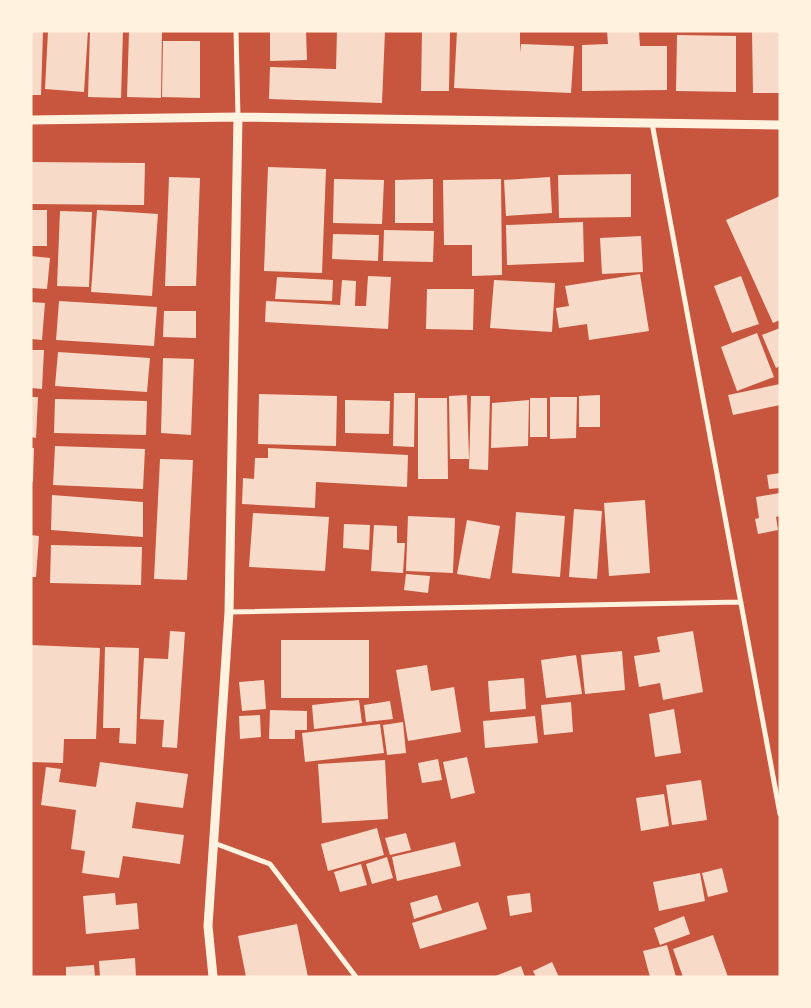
<svg xmlns="http://www.w3.org/2000/svg" width="811" height="1008" font-family="Raleway,sans-serif">
<rect width="100%" height="100%" fill="#c8553d"/>
<path fill="#f7dbc8" d="M31,31h12l-2,64h-10z
M48,31h40l-4,61 -39,-3z
M90,31h33l-2,67 -33,-1z
M129,31h33l-1,67 -34,-1z
M270,31h36l1,29 -37,1z
M337,31h48l-3,72 -113,-4 1,-32 66,2z
M422,31h28l-1,60h-28z
M457,31h63v22l1,-9 53,2 -3,47 -117,-5z
M607,31h32l1,15h27v44l-85,1v-46l26,-1z
M752,31h28v62h-27z
M677,35l59,1v56l-60,-1z
M163,41h37v57l-38,-1z
M31,162l114,1 -1,42 -113,-1z
M268,167l58,2 -4,104 -58,-2z
M631,174v43l-72,1 -1,-43z
M169,177l31,1 -4,108h-31z
M550,177l2,36 -46,3 -2,-36z
M334,179l50,1 -2,44 -49,-1z
M433,179v44h-38v-43z
M501,179l1,96 -30,1v-31h-28l-1,-65z
M780,196v124l-7,3 -47,-103z
M31,210h16v36h-16z
M97,210l61,4 -6,82 -61,-4z
M60,211l32,1 -3,75 -32,-1z
M583,222l1,40 -77,3 -1,-40z
M384,230l50,1 -1,31 -50,-1z
M333,234l46,1 -1,26 -46,-2z
M641,236l2,36 -41,2 -2,-36z
M31,256l19,2 -3,31 -16,-1z
M640,274l9,57 -60,9 -2,-16 -28,4 -3,-20 13,-2 -4,-20z
M368,276l23,1 -3,52 -123,-7 1,-21 74,4 2,-25 14,1 -1,25h11z
M741,276l18,48 -27,9 -18,-47z
M277,277l56,3 -1,21 -57,-2z
M494,280l61,3 -3,49 -62,-4z
M427,289h47l-1,41 -47,-1z
M59,301l98,6 -3,39 -98,-6z
M31,302l14,1 -3,37 -11,-1z
M164,311h32v27l-33,-1z
M780,328v38l-4,2 -14,-33z
M757,333l17,44 -37,14 -16,-44z
M31,350h13l-2,39 -11,-1z
M58,352l92,6 -3,34 -92,-6z
M163,358l31,1 -3,76 -30,-2z
M780,384v21l-47,10 -5,-20z
M394,393h21l-1,54 -21,-1z
M259,394l78,2 -1,50 -78,-2z
M467,395l2,64h-19l-1,-63z
M600,395v32h-21v-31z
M471,396h19l-2,74 -19,-1z
M31,397h7l-2,41 -5,-1z
M550,397h27l-1,41 -26,1z
M418,398h29l1,81h-30z
M530,398h17v39h-17z
M55,399l92,2 -1,34 -92,-2z
M345,400l45,1 -1,33 -44,-1z
M529,400l-1,46 -37,2 1,-45z
M55,446l90,3 -2,40 -90,-4z
M31,448h3l-1,34h-2z
M268,448l140,7 -1,32 -91,-5 -1,26 -73,-4 1,-26 11,1 1,-21h13z
M160,459l33,1 -6,120 -33,-1z
M780,473v15l-11,1 -2,-14z
M780,493v23l-4,1 2,13 -20,4 -3,-15 4,-1 -3,-21z
M52,495l91,7v35l-92,-7z
M645,500l5,73 -41,3 -5,-73z
M574,509l28,2 -5,68 -28,-2z
M516,512l49,4 -5,61 -48,-4z
M253,513l76,4 -4,54 -76,-4z
M408,516l47,2 -2,55 -47,-2z
M467,520l33,6 -10,53 -33,-5z
M344,524l26,1 -1,25 -26,-2z
M374,525l23,1v17h8l-2,30 -32,-2z
M31,535l8,1 -3,41h-5z
M51,545l91,2 -1,38 -91,-2z
M406,574l24,2 -2,17 -24,-3z
M170,631l15,1 -8,116 -15,-1 2,-27 -24,-1 4,-61 24,1z
M693,631l10,61 -40,8 -3,-17 -21,4 -5,-31 26,-4 -3,-15z
M281,640h88v58h-88z
M31,645l69,3 -4,91h-32l-1,24 -32,-1z
M105,647l34,1 -3,96 -17,-1 1,-15h-17z
M622,651l3,39 -40,4 -4,-39z
M576,655l6,39 -36,4 -5,-38z
M427,665l4,26 23,-4 7,45 -53,9 -12,-71z
M524,678l2,31 -36,3 -2,-31z
M264,680l2,29 -24,2 -3,-29z
M359,700l3,23 -48,6 -2,-24z
M390,701l3,18 -27,3 -2,-17z
M571,702l2,30 -29,3 -3,-30z
M674,709l7,44 -26,4 -6,-43z
M270,710l37,1v19h-12v9h-26z
M260,715l1,22 -21,2 -1,-23z
M535,716l3,27 -53,5 -2,-27z
M403,722l3,31 -19,2 -4,-30z
M380,724l4,29 -79,9 -3,-29z
M467,757l8,36 -24,6 -8,-37z
M438,759l4,21 -20,3 -4,-20z
M385,760l3,59 -66,4 -4,-59z
M100,762l88,12 -5,34 -47,-6 -4,26 52,7 -4,29 -57,-8 -4,22 -37,-5 3,-22 -14,-2 5,-39 -35,-5 5,-38 15,2 -2,13 37,5z
M701,780l6,40 -35,5 -6,-40z
M664,794l5,32 -28,5 -5,-33z
M377,828l7,27 -56,16 -7,-27z
M406,833l5,17 -21,5 -5,-17z
M455,842l6,24 -64,15 -5,-24z
M387,857l6,21 -21,6 -6,-20z
M361,864l6,21 -27,7 -6,-20z
M722,868l6,24 -20,5 -6,-24z
M700,873l5,28 -46,10 -6,-29z
M115,893l1,12 21,-2 2,26 -53,5 -3,-38z
M530,893l2,19 -22,4 -3,-20z
M437,895l5,15 -28,9 -4,-16z
M478,902l9,27 -67,20 -8,-26z
M684,916l6,18 -30,11 -6,-17z
M297,924l11,53h-62l-8,-41z
M713,935l15,42h-45l-10,-28z
M667,945l9,32h-26l-7,-26z
M135,958l1,19h-36l-1,-16z
M552,962l7,15h-23l-3,-6z
M94,965l1,12h-29v-10z
M521,966l4,11h-32z"/>
<g fill="none" stroke-linecap="round" stroke-linejoin="round">
<path stroke="#fff3e0" stroke-width="5" d="M236,31l2,86
M652,123l128,691
M229,612l512,-10
M214,843l56,21 86,113"/>
<path stroke="#fff3e0" stroke-width="9" d="M31,120l207,-3 542,8
M213,977l-5,-51 21,-314 9,-495"/>
</g>
<rect width="811" height="1008" fill="none" stroke="#fff3e0" stroke-width="65"/>
</svg>
